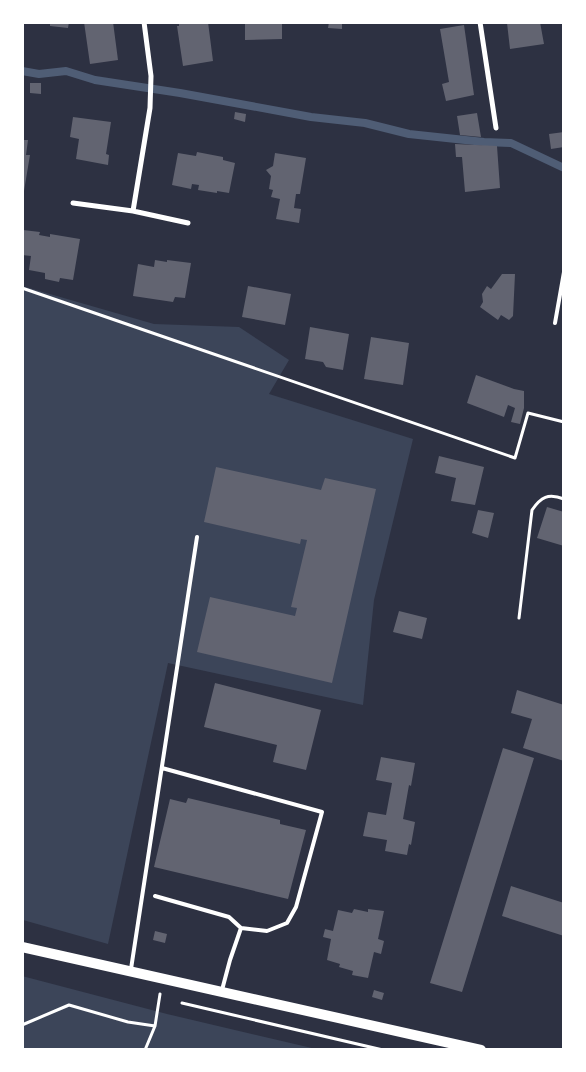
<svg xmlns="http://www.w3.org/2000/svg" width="586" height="1072" font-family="'Archivo Narrow',sans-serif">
<rect width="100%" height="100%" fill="#2d3142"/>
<path fill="#3c4559" d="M22,286l132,38 85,3 50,33 -20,34 144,45 -39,161 -11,105 -195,-42 -60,281 -85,-24z
M22,976l145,38 149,35h-293z"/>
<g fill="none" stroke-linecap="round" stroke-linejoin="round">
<path stroke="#4f5d75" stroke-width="8" d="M22,71l17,3 27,-3 29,9 85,13 131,24 54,6 44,11 75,8 27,1 53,25"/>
</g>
<path fill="#626471" d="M50,22h19l-1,6 -18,-2z
M84,22h29l5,38 -28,4z
M179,22h29l5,39 -30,5 -6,-40h2z
M245,22h37v17l-37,1z
M329,22h13v7l-14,-1z
M540,22l4,22 -34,5 -3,-26z
M464,25l10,70 -28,6 -4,-17 7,-2 -9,-53z
M30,83h11v11l-11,-1z
M235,112l11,2 -1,8 -11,-3z
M477,113l4,24 -21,-2 -3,-19z
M73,117l38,5 -5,32 3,1 -1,10 -32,-6 3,-20 -9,-2z
M564,132v15l-13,2 -2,-15z
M22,140h6l-2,15h4l-7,42z
M455,144l42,2 3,42 -35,4 -3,-35h-6z
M197,152l26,5v3l12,3 -6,30 -12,-2v2l-19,-3 1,-5 -7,-1 -1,5 -19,-4 6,-32 18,3z
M275,153l31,5 -6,36h-4l-2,14 7,1 -2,14 -23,-4 4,-20 -9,-2 2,-7 -4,-1 2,-13 -5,-6 7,-4z
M23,230l17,2 -1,3 11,2v-3l30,5 -7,41 -13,-2 -1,4 -14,-3v-6l-16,-3 2,-14 -9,-1z
M155,260l12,2v-2l24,3 -6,35 -10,-1 -2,5 -40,-6 5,-32 16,3z
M502,274h13l-2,42 -4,4 -8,-5 -3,5 -18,-13 3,-5 -1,-8 5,-8 4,3z
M248,286l43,8 -6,31 -43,-8z
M310,327l39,7 -6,36 -17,-3 -3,-5 -18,-3z
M371,337l38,6 -6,42 -39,-6z
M476,375l38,14 10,2v17l-4,16 -9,-2 4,-14 -7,-3 -4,12 -37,-14z
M439,456l45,11 -9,38 -24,-4 5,-23 -21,-5z
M216,467l105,23 4,-12 51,11 -44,194 -135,-31 13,-55 85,19 2,-8 -6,-1 16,-67 -6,-1 -1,5 -96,-22z
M547,507l17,5v34l-27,-8z
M478,510l16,3 -6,25 -16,-5z
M399,611l28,7 -5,21 -29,-7z
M215,683l106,27 -15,60 -33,-8 4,-17 -73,-18z
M517,690l47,15v56l-41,-13 9,-29 -21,-6z
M503,748l31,10 -72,234 -32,-9z
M381,757l34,6 -4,23 -2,-1 -6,34 12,3 -4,23 -2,-1 -2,11 -22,-4 2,-11 -24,-4 5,-24 18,3 6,-32 -16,-3z
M188,798l92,22v4l26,6 -18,69 -134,-32 16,-68 16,4z
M511,886l53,17v33l-62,-20z
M354,909l14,3v-3l16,2 -6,28 6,2 -3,13 -7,-2 -6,26 -16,-3 1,-4 -14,-4 1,-3 -13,-4 4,-21 -8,-2 2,-8 8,2 5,-21 14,3z
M155,931l12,3 -2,9 -12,-3z
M374,990l10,3 -2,7 -10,-3z"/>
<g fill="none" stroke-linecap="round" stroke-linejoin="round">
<path stroke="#fff" stroke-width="3" d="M22,288l493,170 13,-45 36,9
M519,618l13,-108c9,-13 16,-17 32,-11
M182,1003l201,47
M22,1025l47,-20 59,17 27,4
M145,1050l10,-24 5,-32"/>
<path stroke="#fff" stroke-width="4" d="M555,323l9,-51
M155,896l74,21 12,11 26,3 20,-8 9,-16 26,-95 -160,-44
M131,969l66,-432
M222,990l8,-30 11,-32"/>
<path stroke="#fff" stroke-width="5" d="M480,22l16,106
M73,203l60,8 17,-103 1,-32 -7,-54
M133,211l55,12"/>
<path stroke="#fff" stroke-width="10" d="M22,947l459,103"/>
</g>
<rect width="586" height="1072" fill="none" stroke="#ffffff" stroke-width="48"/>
</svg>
